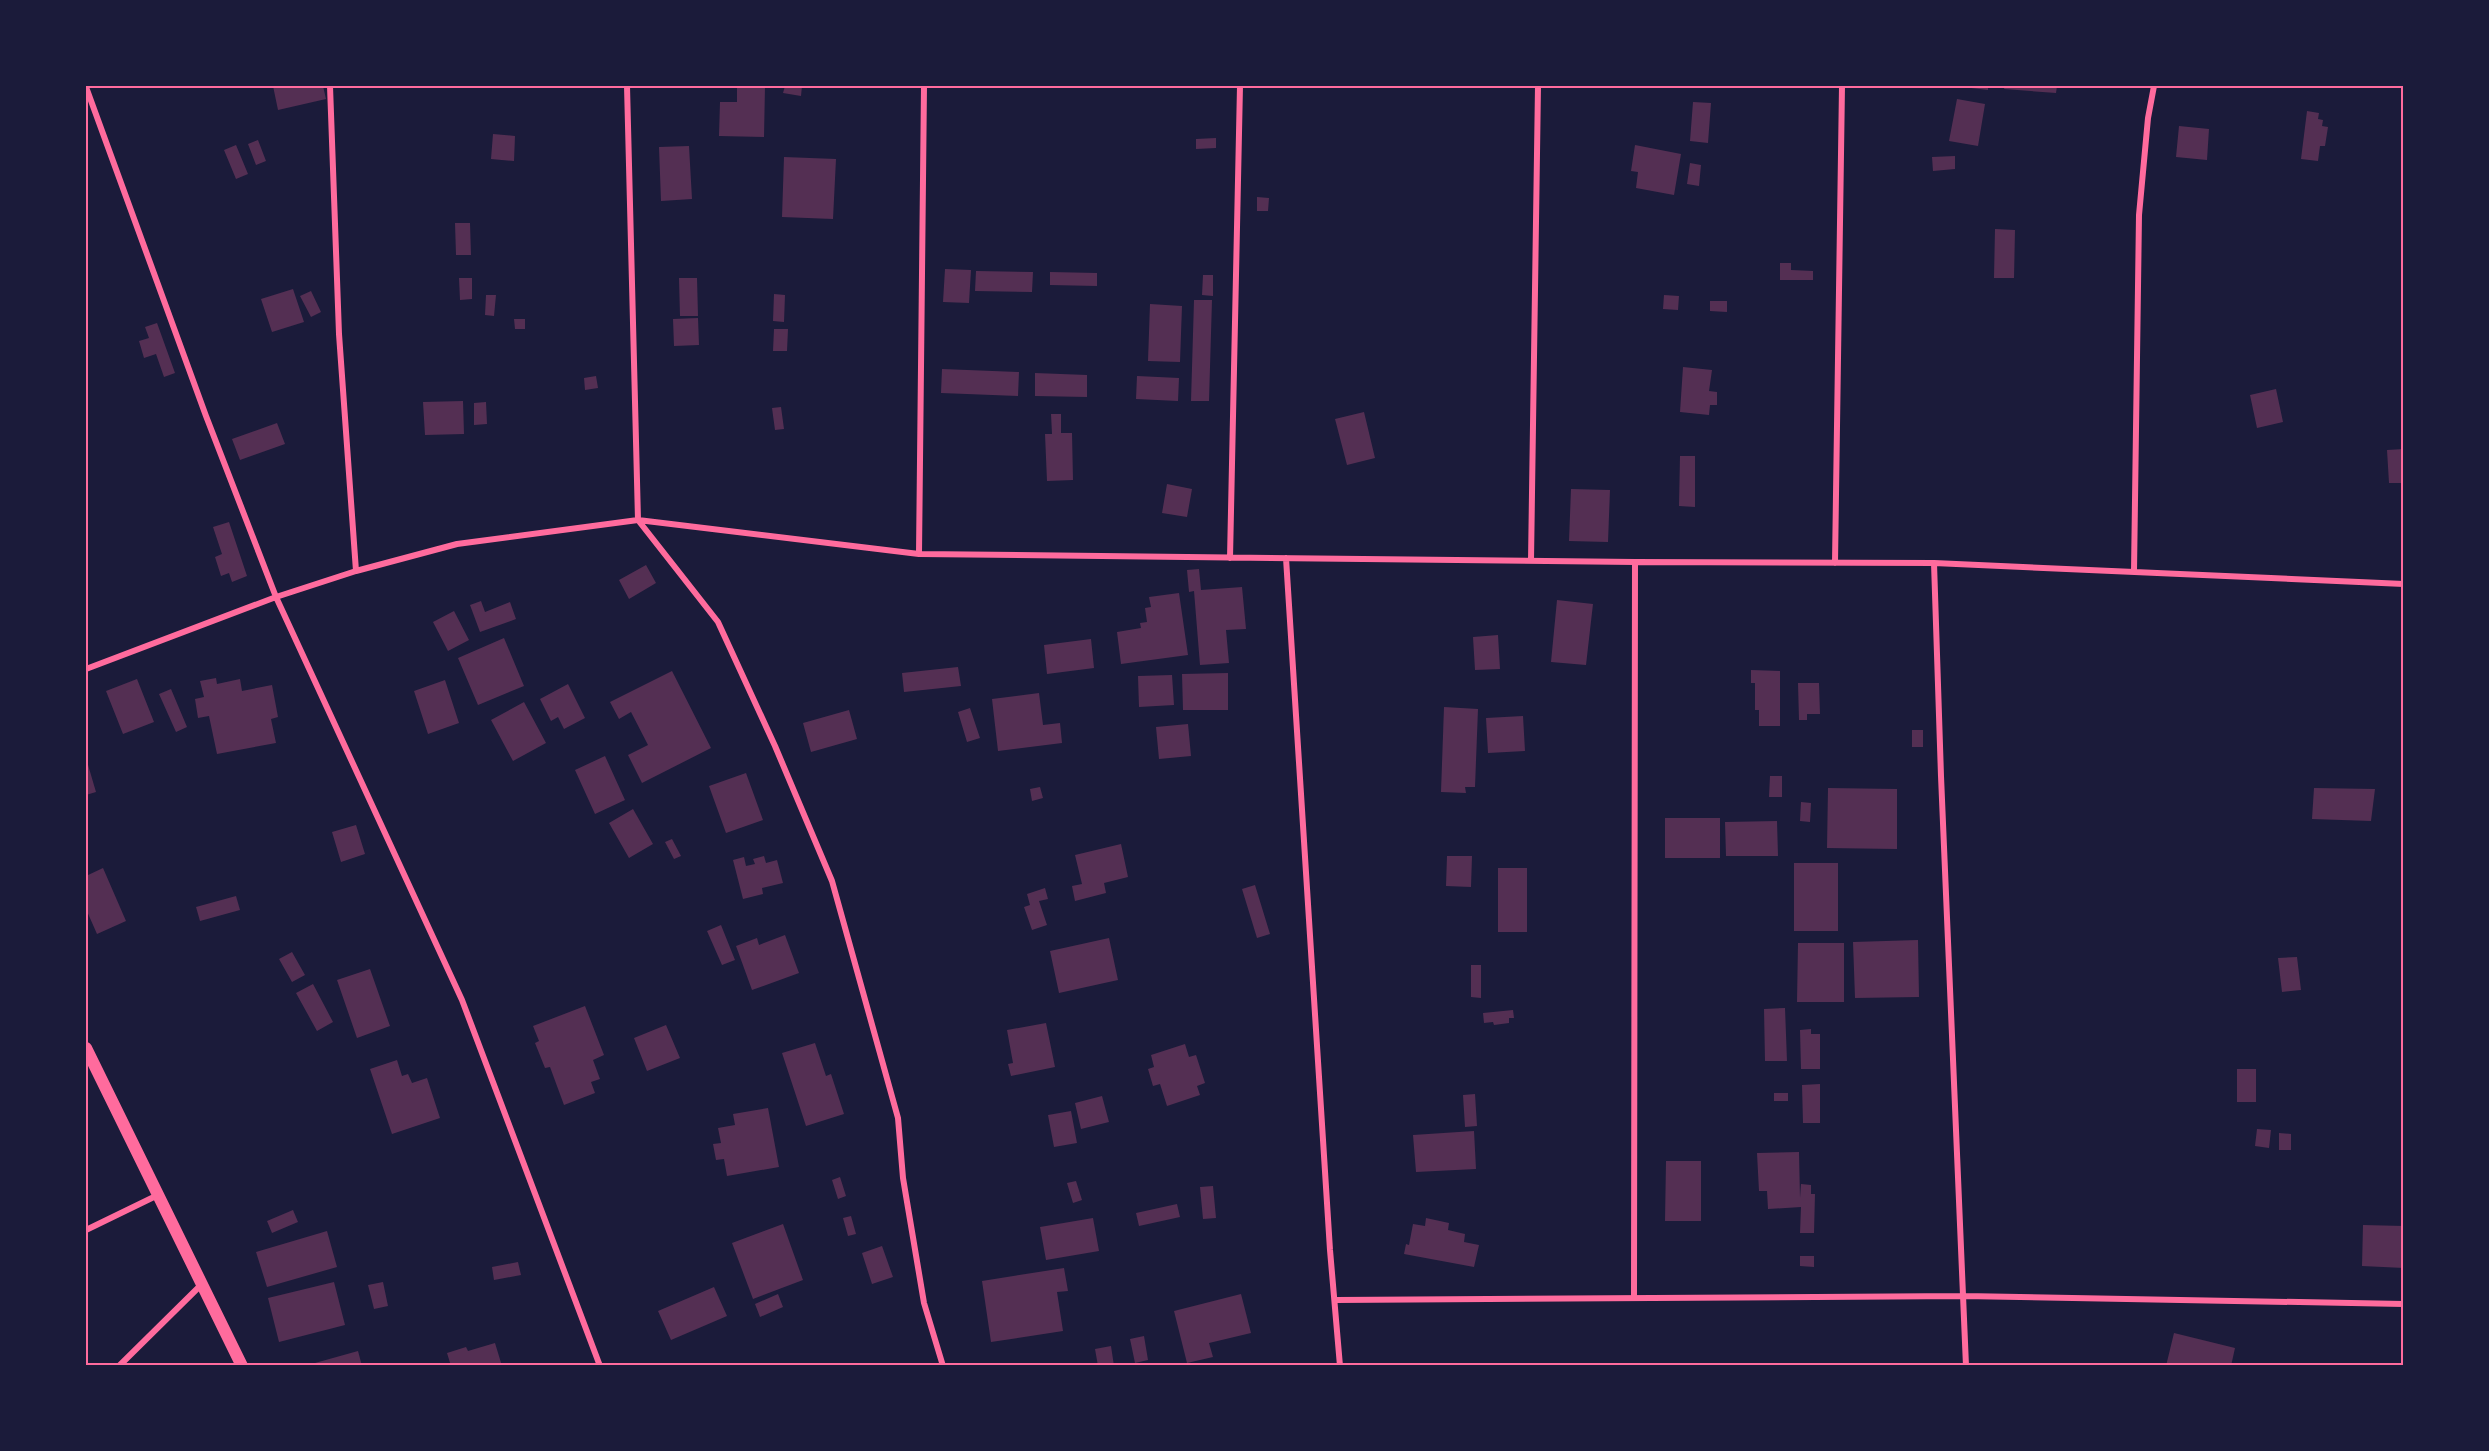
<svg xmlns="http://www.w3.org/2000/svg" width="2489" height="1451" font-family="'Archivo Narrow',sans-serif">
<rect width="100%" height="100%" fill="#1b1b3a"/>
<path fill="#542f53" d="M273,86h50l3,13 -48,11z
M737,86h28l-1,51 -45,-1 1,-34h17z
M785,86h17l-1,10 -18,-3z
M1954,86h34v4z
M2005,86h52l-1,7 -52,-4z
M1957,99l28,5 -7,42 -29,-5z
M1693,102l18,1 -3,40 -18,-2z
M2307,111l12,2 -1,6 5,1 -1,6 6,1 -3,19h-5l-2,15 -17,-2z
M2179,126l30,3 -2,31 -31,-3z
M493,134l22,2 -1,25 -23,-2z
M1216,138v10l-20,1v-10z
M258,140l8,21 -10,4 -8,-21z
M236,145l12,29 -12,5 -12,-29z
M1635,145l46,9 -7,41 -38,-7 2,-16 -7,-1z
M689,146l3,53 -31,2 -2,-54z
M1955,156v13l-22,2 -1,-14z
M784,157l52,2 -3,60 -51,-2z
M1690,163l11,2 -2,21 -12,-2z
M1257,197l12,1 -1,13h-11z
M455,223h15l1,32h-15z
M1995,229l20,1 -1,48h-20z
M1780,263h11v7l22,1v9h-33z
M945,269l26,1 -2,33 -26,-1z
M976,271l57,1 -1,20 -57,-1z
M1050,272l47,1v13l-47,-1z
M1203,275h10v21l-11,-1z
M459,278h13v21l-12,1z
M679,278h18l1,38h-18z
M293,289l11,33 -32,10 -11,-33z
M311,291l10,21 -10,5 -11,-21z
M774,294l11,1 -1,27 -11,-1z
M486,295h10l-2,21 -9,-1z
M1664,295l15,1 -1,14 -15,-1z
M1194,300h18l-3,101h-18z
M1710,301h17v11l-17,-1z
M1150,304l32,2 -2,56 -32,-1z
M698,318l1,27 -25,1 -1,-27z
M514,319h11v10h-10z
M157,323l18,50 -11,4 -8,-23 -12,4 -5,-17 10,-3 -4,-11z
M774,329h14l-1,22h-14z
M1683,367l29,3 -3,21 8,1v13h-7l-1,10 -29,-3z
M942,369l77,3 -1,24 -77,-3z
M1035,373l52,2v22l-52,-1z
M596,376l2,12 -13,2 -1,-12z
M1137,376l42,2 -1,23 -42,-2z
M2276,389l7,33 -26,6 -7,-33z
M463,401l1,33 -39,1 -2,-33z
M486,402l1,22 -13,1v-22z
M781,407l3,22 -9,1 -3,-22z
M1364,412l11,46 -28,7 -12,-46z
M1051,414h10v19h11l1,47 -26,1 -2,-47h7z
M277,423l8,21 -45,16 -8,-21z
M2404,449v34h-15l-2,-33z
M1680,456h15v51l-16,-1z
M1167,484l25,5 -5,28 -25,-4z
M1571,489l39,1 -2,52 -39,-1z
M229,522l18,54 -15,6 -3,-9 -8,3 -6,-19 7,-3 -9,-27z
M646,565l10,18 -27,16 -10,-19z
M1199,569l2,21 41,-3 4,42 -20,1 3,33 -29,2 -6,-74 -5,1 -2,-22z
M1179,593l9,62 -67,9 -4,-32 24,-4 -1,-5 7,-1 -2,-14 6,-1 -2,-10z
M1557,600l36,4 -7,61 -35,-3z
M481,601l4,11 25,-10 6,17 -36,13 -10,-27z
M454,611l15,29 -21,11 -15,-29z
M1498,635l2,34 -25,1 -2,-33z
M504,638l20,48 -46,19 -20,-47z
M1091,639l3,29 -47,6 -3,-29z
M958,667l3,19 -57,6 -2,-19z
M1751,670l29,1v55h-21v-16h-4v-27h-4z
M672,671l39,77 -69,35 -14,-28 20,-10 -17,-33 -12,7 -9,-17z
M1228,673v37h-45l-1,-36z
M1172,675l2,30 -35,2 -1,-31z
M216,678l1,6 23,-5 2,12 30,-6 6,32 -7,2 5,24 -59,11 -8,-38 -11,2 -3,-19 9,-2 -4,-16z
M137,679l17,43 -31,12 -17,-43z
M445,680l14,43 -31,11 -14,-43z
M1798,683h21l1,31h-13v6h-8z
M568,684l17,34 -21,11 -6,-12 -7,4 -11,-22z
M171,689l16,38 -11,5 -17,-38z
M1039,693l4,32 17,-2 2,20 -64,8 -6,-52z
M524,702l22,41 -33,18 -22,-41z
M1444,707l34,2 -3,78h-10l1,6 -25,-1z
M970,708l10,30 -13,4 -9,-30z
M849,710l8,29 -46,13 -8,-29z
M1523,716l2,35 -37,2 -2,-35z
M1188,724l3,32 -32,3 -3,-32z
M1912,730h11v17h-11z
M605,756l20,44 -30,14 -20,-44z
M86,758l10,34 -10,3z
M746,773l17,47 -37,13 -17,-47z
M1770,776h12v21h-13z
M1040,787l3,11 -11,3 -2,-12z
M1828,788l69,1v60l-70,-1z
M2314,788l61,1 -4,32 -59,-2z
M1801,802l10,1 -1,19 -10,-1z
M633,809l20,35 -24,14 -20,-35z
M1665,818h55v40h-55z
M1777,821l1,35h-52l-1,-34z
M356,825l9,29 -24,8 -9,-30z
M672,839l9,17 -7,3 -9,-17z
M1121,844l7,33 -24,6 2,10 -31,8 -3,-15 10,-2 -7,-29z
M764,856l2,7 11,-3 6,23 -21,5 1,6 -20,5 -10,-39 11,-3 2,9 9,-2 -2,-5z
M1447,856h25l-1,31 -25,-1z
M1794,863h44v68h-44z
M103,868l23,53 -29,13 -11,-25v-33z
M1498,868h29v64h-29z
M1255,885l15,49 -13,4 -15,-49z
M1045,888l3,11 -9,2 8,24 -15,5 -8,-23 6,-2 -3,-11z
M236,896l4,14 -40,11 -4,-14z
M721,925l14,35 -13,5 -15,-34z
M785,935l14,38 -47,17 -16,-44 21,-8 2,7z
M1109,938l9,42 -59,13 -9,-42z
M1918,940l1,57 -64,1 -2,-56z
M1798,943h46v59h-47z
M292,952l13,23 -13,7 -13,-23z
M2297,957l4,33 -19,2 -4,-34z
M1471,965h10v33l-10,-1z
M370,969l20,57 -33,12 -20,-58z
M313,984l20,38 -16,9 -21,-38z
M585,1006l19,49 -11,5 7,19 -9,3 4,11 -31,12 -14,-38 -5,1 -10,-25 4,-2 -6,-15z
M1785,1008l2,53h-22l-1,-52z
M1513,1010l1,8h-5v5l-15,2 -1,-3 -9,1 -1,-10z
M1046,1023l9,44 -44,9 -3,-12 5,-1 -6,-33z
M666,1025l14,33 -33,13 -13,-33z
M1811,1029v5h9v35h-19l-1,-39z
M815,1043l11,33 5,-2 13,40 -38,12 -24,-73z
M1185,1044l4,13 7,-2 9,28 -8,3 3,9 -33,11 -7,-22 -7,2 -5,-17 6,-2 -3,-12z
M397,1060l5,16 6,-2 4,9 15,-5 13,40 -48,16 -22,-65z
M2237,1069h19v33h-19z
M1820,1084v39h-17l-1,-38z
M1774,1093h14v8h-14z
M1475,1094l2,32 -12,1 -2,-32z
M1102,1096l7,26 -28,7 -6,-26z
M768,1108l11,59 -52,9 -3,-17 -8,1 -3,-16 8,-1 -3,-15 17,-3 -2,-11z
M1071,1111l6,32 -23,4 -6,-32z
M2257,1129l14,1 -2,18 -14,-2z
M1474,1131l2,38 -60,3 -3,-37z
M2279,1133l12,1v16h-12z
M1799,1152l1,46 1,-14 10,1v9h4l-1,39h-14l1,-26 -33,2 -1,-18h-8l-2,-38z
M1666,1161h35v60h-36z
M840,1177l6,19 -8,3 -6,-19z
M1076,1181l6,19 -9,3 -6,-20z
M1213,1186l3,32 -13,1 -3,-32z
M1177,1204l3,13 -41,9 -3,-13z
M293,1210l5,12 -26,11 -5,-12z
M851,1216l5,18 -8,2 -5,-18z
M1093,1218l6,33 -53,9 -6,-33z
M1426,1218l23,5 -1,7 17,4 -1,8 15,3 -5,22 -70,-13 2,-10 3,1 4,-21 12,2z
M783,1224l20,56 -50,19 -21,-56z
M2363,1225l41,1v42l-42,-2z
M327,1231l10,36 -70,20 -11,-35z
M882,1246l11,31 -21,7 -10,-31z
M1800,1256h14v11l-14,-1z
M518,1262l3,13 -27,5 -2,-13z
M1064,1268l4,23 -11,1 6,39 -72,11 -9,-61z
M334,1282l11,43 -66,17 -11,-44z
M383,1282l5,24 -14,3 -6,-24z
M714,1287l13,29 -56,24 -13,-29z
M778,1294l5,13 -23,10 -5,-13z
M1241,1294l10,39 -42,10 4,14 -26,6 -13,-52z
M2174,1333l61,15 -4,18h-65z
M1144,1336l4,24 -13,3 -5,-24z
M495,1343l7,23h-51l-4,-13 19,-6 2,4z
M1111,1346l3,20h-16l-3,-17z
M358,1351l4,15h-47v-3z"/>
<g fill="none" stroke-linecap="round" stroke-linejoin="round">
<path stroke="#ff6b9d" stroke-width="6" d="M330,86l9,248 17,237
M627,86l11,434 80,102 57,124 57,135 66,237 5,60 21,125 19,63
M86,87l120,329 70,181 186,403 138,366
M919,554l5,-468
M1230,558l10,-472
M1286,558l44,692 10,116
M1531,561l7,-475
M1835,563l7,-477
M1934,563l470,21
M2134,572l5,-357 9,-97 6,-32
M86,669l190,-72 80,-26 101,-27 181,-24 281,34 716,8 299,1 7,213 25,590
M86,1230l72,-35
M1634,1298l1,-736
M1336,1300l628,-4 440,8
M119,1366l84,-83"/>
<path stroke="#ff6b9d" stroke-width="12" d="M86,1048l156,318"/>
</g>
<rect width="2489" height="1451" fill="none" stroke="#1b1b3a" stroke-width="174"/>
<rect x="87" y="87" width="2315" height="1277" fill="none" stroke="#ff6b9d" stroke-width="2"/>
</svg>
